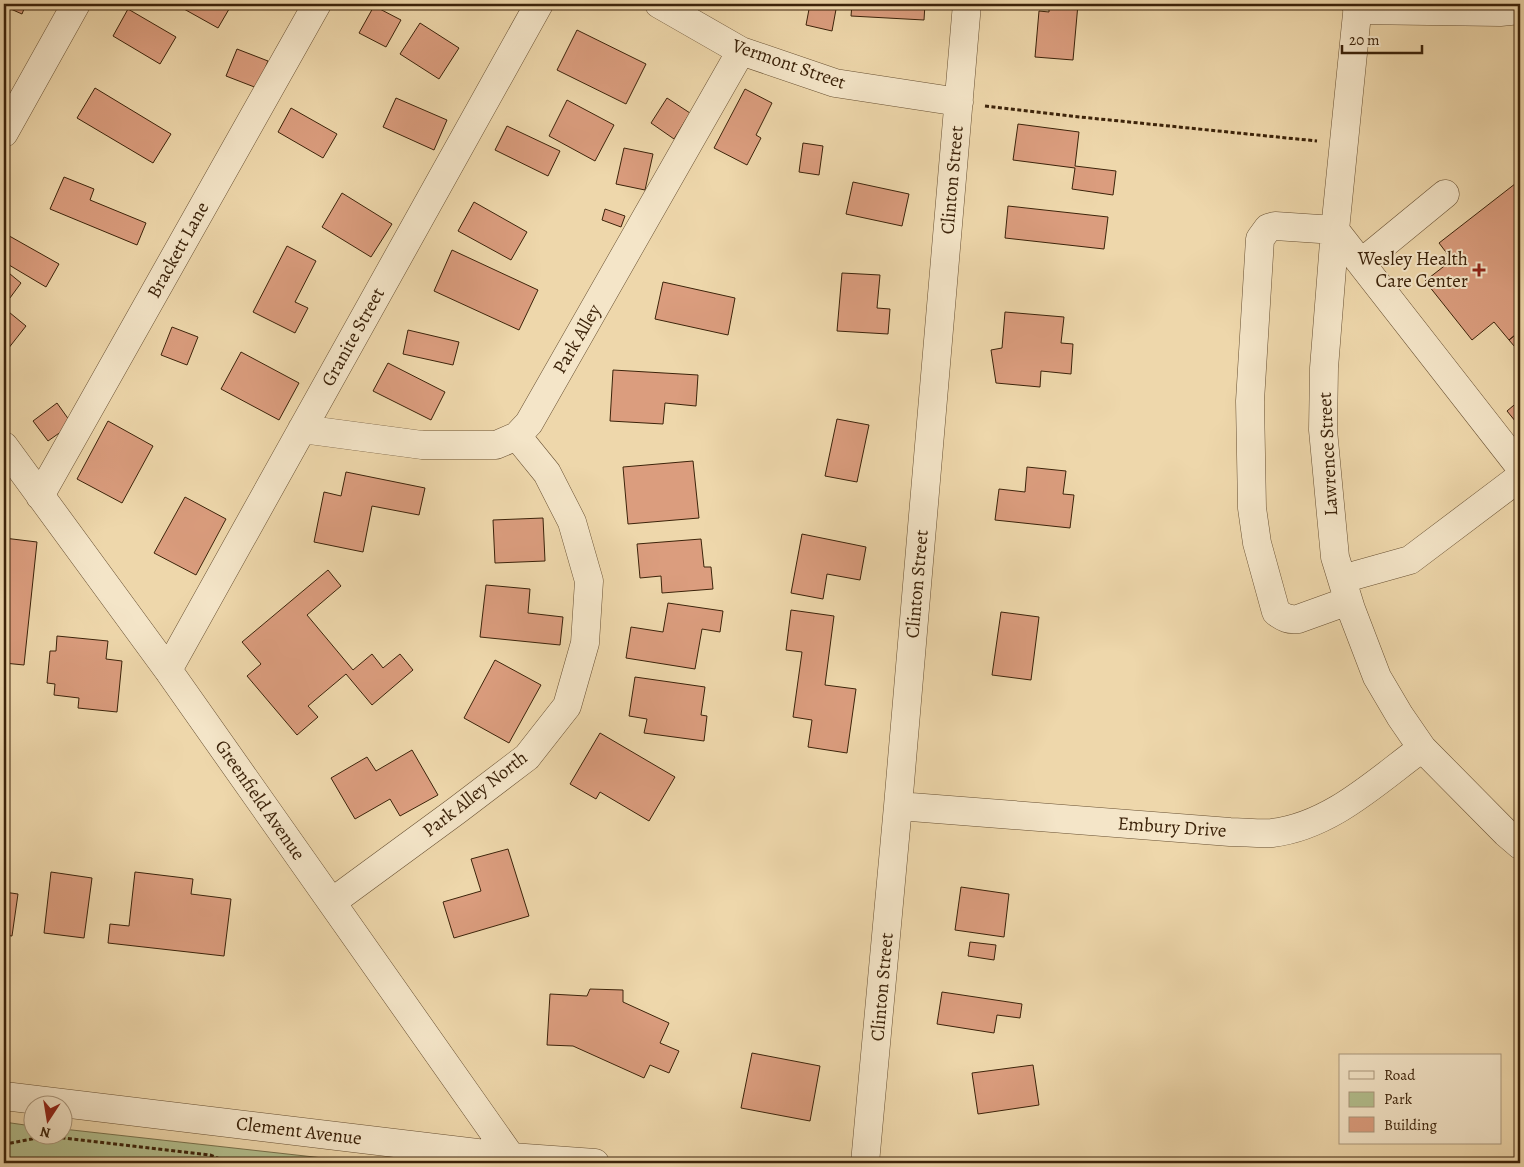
<svg xmlns="http://www.w3.org/2000/svg" width="1524" height="1167" font-family="Alegreya,serif">
<rect width="100%" height="100%" fill="#eed7ab"/>
<filter id="stains"><feTurbulence type="fractalNoise" baseFrequency=".004" numOctaves="4"/><feColorMatrix values="0 0 0 0 .2 0 0 0 0 .09 0 0 0 0 .02 0 0 0 .5 -.17"/></filter>
<radialGradient id="worn" r=".72"><stop offset=".6" stop-color="#630" stop-opacity="0"/><stop offset="1" stop-color="#630" stop-opacity=".3"/></radialGradient>
<path fill="#b3bf8e" stroke="#78714c" d="M4,1122l28,4v8h30l1,-5 269,30v4h-328z"/>
<path fill="#db9d7e" stroke="#3c230a" d="M4,4h22l-4,10 -18,-8z
M175,4h57l-14,24z
M810,4h27l-5,27 -26,-6z
M852,4h73l-1,16 -73,-4z
M1049,4h29l-5,56 -38,-3 4,-46 10,1z
M374,6l27,14 -15,27 -27,-14z
M128,9l48,28 -16,27 -47,-28z
M420,23l39,25 -20,31 -39,-25z
M577,30l69,34 -20,40 -69,-34z
M237,49l31,12 -11,27 -31,-12z
M95,88l76,46 -18,29 -76,-45z
M745,89l27,14 -16,32 5,3 -14,27 -33,-17z
M396,98l51,22 -13,30 -51,-23z
M667,98l23,15 -16,26 -23,-16z
M567,100l47,25 -19,36 -46,-25z
M291,108l46,26 -14,24 -45,-26z
M1018,124l61,8 -4,34 41,5 -3,24 -41,-6 3,-21 -62,-8z
M507,126l53,25 -12,25 -53,-26z
M803,143l20,3 -4,29 -20,-3z
M624,148l29,6 -8,36 -29,-6z
M64,177l30,12 -4,11 56,23 -9,22 -87,-36z
M1520,180v151l-11,9 -15,-18 -22,18 -47,-59 27,-21 -13,-17z
M853,182l56,12 -7,32 -56,-12z
M342,193l50,31 -21,33 -49,-30z
M474,202l53,30 -16,28 -53,-29z
M1008,206l100,11 -4,32 -99,-11z
M605,209l20,7 -4,11 -19,-7z
M4,233l55,31 -13,23 -42,-25z
M287,246l29,15 -21,41 13,6 -13,25 -42,-21z
M452,250l86,40 -19,40 -85,-39z
M4,269l17,14 -17,23z
M842,273l38,2 -3,33 13,1 -2,25 -51,-3z
M663,282l72,16 -7,37 -73,-16z
M4,308l22,18 -22,28z
M1005,312l59,5 -3,26 12,1 -2,30 -30,-3 -1,16 -44,-4 -5,-33 11,-2z
M172,327l26,10 -11,28 -26,-10z
M408,330l51,12 -6,23 -50,-11z
M1520,331v22l-11,-13z
M241,352l58,31 -20,37 -58,-31z
M388,363l57,29 -14,28 -58,-29z
M613,370l85,5 -2,31 -31,-3 -2,21 -53,-3z
M1520,400v27l-13,-16z
M57,403l15,21 -24,17 -15,-20z
M837,419l32,6 -12,57 -32,-6z
M108,421l45,25 -31,57 -45,-24z
M693,461l6,57 -71,6 -5,-57z
M1027,467l39,4 -3,23 11,1 -4,33 -75,-8 4,-31 26,3z
M346,472l79,16 -6,27 -47,-9 -9,46 -49,-10 10,-50 17,4z
M185,497l41,22 -30,56 -42,-22z
M543,518l2,43 -50,2 -2,-43z
M802,534l64,13 -6,33 -33,-6 -4,25 -32,-6z
M4,538l33,4 -13,123 -20,-2z
M701,539l3,28h7l2,22 -51,4 -1,-17 -21,2 -3,-34z
M328,570l13,16 -34,29 46,55 19,-16 11,14 17,-14 13,16 -41,35 -26,-31 -38,32 10,11 -21,18 -50,-59 14,-12 -19,-22z
M486,585l44,4 -2,24 35,4 -3,28 -80,-8z
M668,603l55,8 -3,21 -18,-3 -7,40 -69,-11 5,-31 32,5z
M791,610l43,6 -9,69 31,4 -9,64 -39,-6 4,-27 -19,-3 9,-65 -16,-2z
M1001,612l38,5 -8,63 -39,-5z
M57,636l51,5 -2,18 16,2 -5,51 -39,-4 1,-10 -25,-3 1,-11 -8,-1 3,-32h6z
M495,660l46,25 -32,58 -45,-25z
M635,677l70,10 -4,28 6,1 -3,25 -60,-8 3,-14 -18,-3z
M600,733l75,44 -26,44 -49,-29 -4,7 -26,-15z
M412,750l26,45 -38,21 -10,-17 -35,20 -24,-41 36,-21 9,14z
M508,849l21,67 -75,22 -11,-36 38,-11 -10,-32z
M51,872l41,6 -8,60 -40,-5z
M135,872l58,7 -2,15 40,5 -7,57 -116,-13 2,-19 19,2z
M961,887l48,7 -5,43 -49,-7z
M4,892l14,2 -6,42 -8,-1z
M970,942l26,3 -2,15 -26,-4z
M590,989l33,1v12l46,21 -9,20 19,8 -10,22 -19,-8 -6,13 -71,-32 -26,-1 3,-51 37,2z
M942,992l80,12 -2,14 -23,-3 -3,18 -57,-9z
M752,1053l68,13 -10,55 -69,-13z
M1033,1065l6,40 -61,9 -6,-41z"/>
<g fill="none" stroke-linecap="round" stroke-linejoin="round">
<defs>
<path id="minor" d="M659,4l82,47 94,32 124,19
M1358,4l-23,226 -11,138 -1,62 12,127 16,52 26,68 23,39 22,32 84,85 14,12
M1357,10l143,2 20,-2
M4,133l72,-129
M1361,263l84,-69
M302,429l120,16h74l21,-9 12,-13 212,-372
M4,446l164,224 343,487
M40,496l277,-492
M1342,579l68,-19 110,-83
M1348,601l-50,18c-9,1 -14,-1 -22,-7l-19,-69 -5,-35 -2,-107 10,-162 8,-11 7,-2 60,4 185,237
M168,670l371,-666
M898,806l332,26c14,0 29,2 42,1 59,-7 105,-52 150,-85
M332,902l124,-91 71,-54 40,-51 18,-63 4,-62 -17,-59 -25,-49 -30,-37
M4,1096l507,61 84,6
M865,1163l33,-357 69,-802"/>
</defs>
<use href="#minor" stroke="#685032" stroke-width="29"/>
<path stroke="#3c230a" stroke-width="3" stroke-dasharray="4 2.5" stroke-linecap="butt" d="M985,106l95,11 237,24
M4,1140l7,3 26,-5h27l146,17 20,8
M305,1163h2"/>
<use href="#minor" stroke="#f4e5c8" stroke-width="28"/>
</g>
<path fill="#8f2418" stroke="#f4e5c8" stroke-width="2" d="M1476.5 262.5h5v5h5v5h-5v5h-5v-5h-5v-5h5z"/>
<g text-anchor="middle" dominant-baseline="central" stroke-width="4" stroke-linejoin="round" paint-order="stroke">
<g font-size="19" fill="#3c230a" stroke="#f4e5c8">
<text transform="translate(789 64) rotate(19)">Vermont Street</text>
<text transform="translate(952 180) rotate(-85)">Clinton Street</text>
<text transform="translate(178 250) rotate(-61)">Brackett Lane</text>
<text transform="translate(353 337) rotate(-61)">Granite Street</text>
<text transform="translate(577 339) rotate(-60)">Park Alley</text>
<text transform="translate(1328 454) rotate(-93)">Lawrence Street</text>
<text transform="translate(917 584) rotate(-85)">Clinton Street</text>
<text transform="translate(475 794) rotate(-38)">Park Alley North</text>
<text transform="translate(260 800) rotate(55)">Greenfield Avenue</text>
<text transform="translate(1172 827) rotate(4)">Embury Drive</text>
<text transform="translate(882 987) rotate(-85)">Clinton Street</text>
<text transform="translate(299 1131) rotate(7)">Clement Avenue</text>
</g>
<g font-size="19" fill="#3c230a" stroke="#f4e5c8" text-anchor="end">
<text x="1468" y="259">Wesley Health<tspan x="1468" dy="22">Care Center</tspan></text>
</g>
</g>
<rect width="1524" height="1167" fill="none" stroke="#eed7ab" stroke-width="20"/>
<rect x="5" y="5" width="1514" height="1157" fill="none" stroke="#3c230a" stroke-width="2.5"/>
<rect x="10" y="10" width="1504" height="1147" fill="none" stroke="#3c230a"/>
<rect x="1339" y="1054" width="162" height="90" fill="#f4e5c8" stroke="#aa977c"/>
<rect x="1349" y="1071" width="25" height="8" fill="#f4e5c8" stroke="#aa977c"/>
<text x="1384" y="1080" font-size="15" fill="#3c230a">Road</text>
<rect x="1349" y="1092" width="25" height="15" fill="#b3bf8e" stroke="#aa977c"/>
<text x="1384" y="1104" font-size="15" fill="#3c230a">Park</text>
<rect x="1349" y="1117" width="25" height="15" fill="#db9d7e" stroke="#aa977c"/>
<text x="1384" y="1130" font-size="15" fill="#3c230a">Building</text>
<g transform="translate(48 1120) rotate(192)"><circle r="24" fill="#f4e5c8" stroke="#aa977c"/>
<path d="M0-4L9 19L0 12L-9 19Z" fill="#8f2418"/>
<text y="-8" font-size="14" font-weight="bold" text-anchor="middle" fill="#3c230a">N</text>
</g>
<path d="M1342 45v8h80v-8" fill="none" stroke="#3c230a" stroke-width="2.5"/>
<text x="1349" y="45" font-size="15" fill="#3c230a" stroke="#f4e5c8" stroke-width="4" paint-order="stroke">20 m</text>
<rect width="100%" height="100%" filter="url(#stains)"/>
<rect width="100%" height="100%" fill="url(#worn)"/>
</svg>
